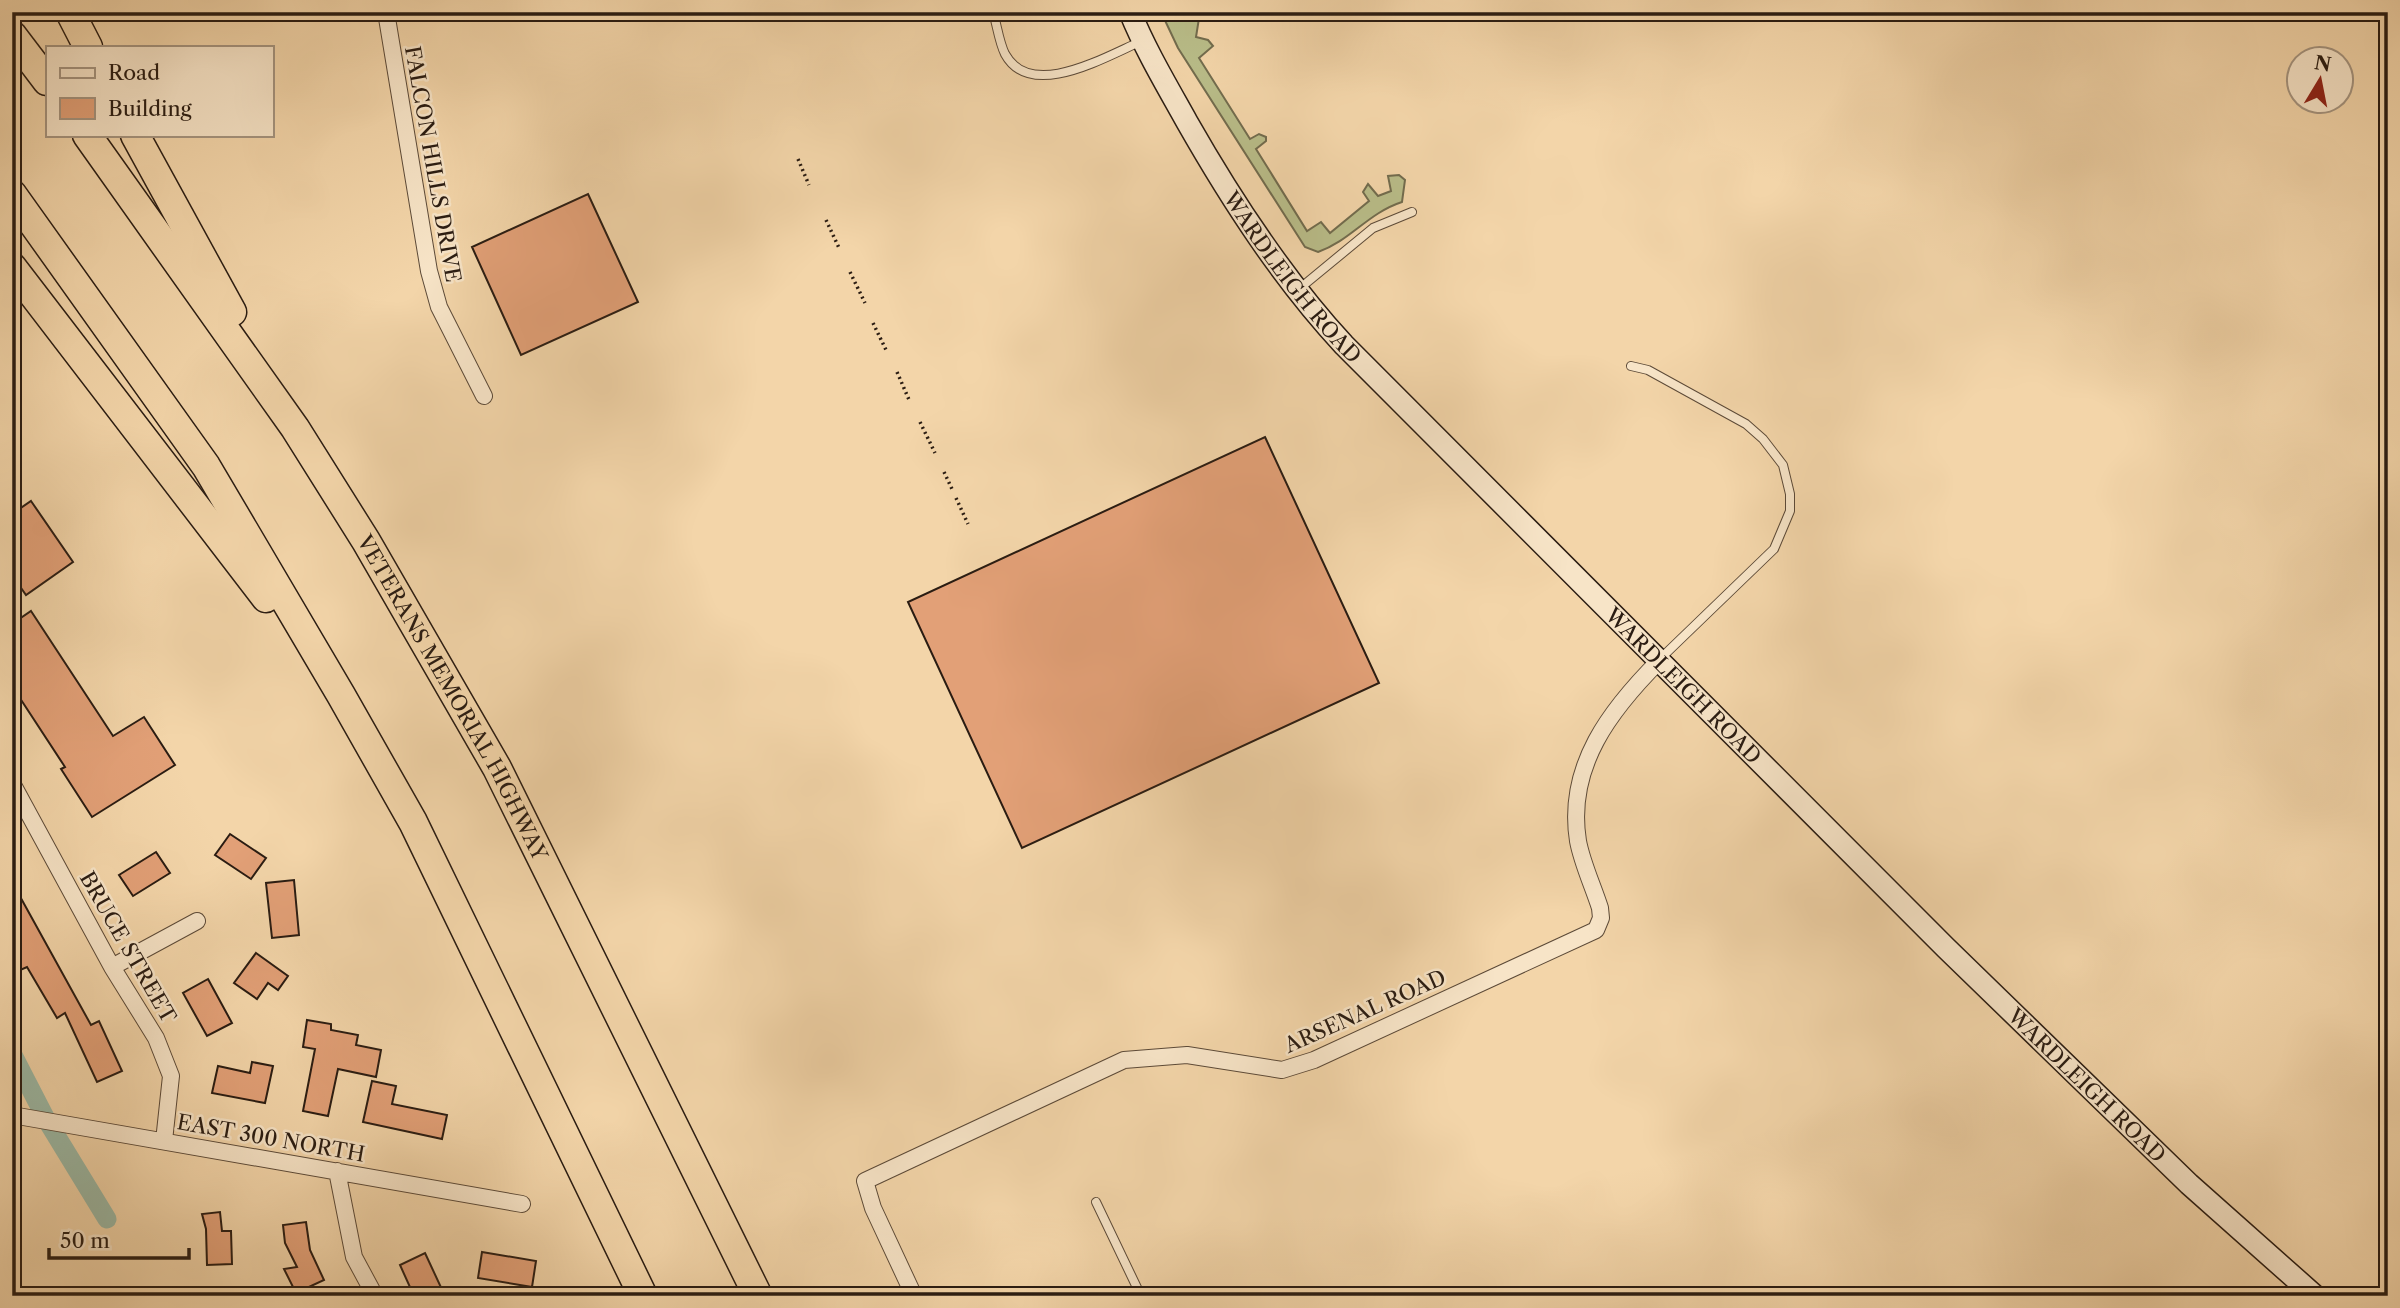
<svg xmlns="http://www.w3.org/2000/svg" width="2400" height="1308" font-family="'Libre Caslon Text',serif">
<rect width="100%" height="100%" fill="#f3d5a9"/>
<filter id="stains"><feTurbulence type="fractalNoise" baseFrequency=".00286" numOctaves="4"/><feColorMatrix values="0 0 0 0 .2 0 0 0 0 .09 0 0 0 0 .02 0 0 0 .5 -.17"/></filter>
<radialGradient id="worn" r=".72"><stop offset=".6" stop-color="#630" stop-opacity="0"/><stop offset="1" stop-color="#630" stop-opacity=".3"/></radialGradient>
<path fill="#b9bd89" stroke="#726c4e" stroke-width="2" d="M1161,12h39l-4,25 12,3 5,6 -14,12 51,81 9,-5 7,3v4l-10,8 51,82 14,-9 9,11 39,-32 -6,-9 5,-8 10,12 13,-5 -3,-15 11,-1 6,5 -3,22c-34,11 -52,39 -84,50l-13,-5 -127,-199z"/>
<g fill="none" stroke-linecap="round" stroke-linejoin="round">
<path stroke="#9cb9a5" stroke-width="19" d="M12,1053l34,66 61,100"/>
</g>
<path fill="#e2a077" stroke="#2a1c12" stroke-width="2" d="M588,194l50,108 -117,53 -49,-108z
M1265,437l114,246 -357,165 -114,-246z
M31,501l42,61 -47,33 -14,-20v-61z
M31,611l82,125 31,-19 31,48 -83,52 -31,-48 4,-2 -53,-81v-62z
M230,834l36,24 -15,21 -36,-24z
M156,852l14,21 -37,23 -14,-21z
M294,880l5,55 -27,3 -6,-55z
M12,882l79,143 8,-4 23,50 -25,11 -32,-69 -8,5 -30,-51 -9,4 -6,-12z
M256,953l32,23 -10,14 -10,-7 -11,16 -23,-16z
M208,979l24,44 -25,13 -24,-43z
M307,1020l24,4v6l27,5 -2,10 25,5 -5,27 -38,-8 -10,47 -25,-5 12,-62 -12,-2z
M252,1062l21,4 -8,37 -53,-10 6,-27 32,7z
M372,1081l24,5 -4,18 55,11 -5,24 -79,-17z
M220,1212l2,19h9l1,33 -25,1 -1,-36 -4,-15z
M306,1222l4,28 14,30 -28,13 -12,-24 13,-2 -12,-24 -2,-18z
M482,1252l54,9 -4,26 -54,-9z
M425,1253l20,43h-31l-14,-31z"/>
<g fill="none" stroke-linecap="round" stroke-linejoin="round">
<defs>
<path id="lane" d="M993,12c4,13 6,30 12,42 26,48 103,1 137,-13
M1299,289l74,-61 39,-16
M1631,366l17,4 98,54 17,15 20,26 7,29v17l-16,38 -114,110
M1096,1202l45,94"/>
<path id="street" d="M386,12l43,259 10,36 45,89
M12,783l100,184 44,71 15,38 -7,65
M112,967l85,-46
M12,1115l510,89
M337,1171l17,86 21,39
M914,1296l-41,-88 -8,-27 259,-121 63,-5 95,15 32,-10 282,-130 5,-12 -1,-10c-7,-22 -18,-45 -22,-67 -12,-75 33,-132 82,-181"/>
<g id="secondary">
<path id="s1" d="M1130,12c16,39 37,74 57,110 45,79 95,156 157,223l602,603 243,236 126,112"/>
</g>
<g id="highway">
<path d="M70,12l18,35"/>
<path d="M12,35l35,46"/>
<path id="s2" d="M87,135l208,293 71,113 131,227 261,528"/>
<path d="M135,135l97,177"/>
<path d="M12,194l194,272 135,229 72,127 230,474"/>
<path d="M12,267l254,331"/>
</g>
</defs>
<use href="#lane" stroke="#5c4a38" stroke-width="10"/>
<use href="#street" stroke="#5c4a38" stroke-width="18"/>
<use href="#secondary" stroke="#2a1c12" stroke-width="24"/>
<use href="#highway" stroke="#2a1c12" stroke-width="31"/>
<path stroke="#2a1c12" stroke-width="3.5" stroke-dasharray="2 3.5" stroke-linecap="butt" d="M798,159l11,26
M826,220l14,30
M850,272l15,31
M873,323l14,29
M897,372l13,30
M920,422l15,31
M944,472l8,17
M956,498l12,26"/>
<use href="#lane" stroke="#f7e4c7" stroke-width="8"/>
<use href="#street" stroke="#f7e4c7" stroke-width="16"/>
<use href="#secondary" stroke="#f7e4c7" stroke-width="21"/>
<use href="#highway" stroke="#f3d5a9" stroke-width="28"/>
</g>
<g text-anchor="middle" dominant-baseline="central" stroke-width="5" stroke-linejoin="round" paint-order="stroke">
<g font-size="21" fill="#2a1c12" stroke="#f7e4c7">
<text transform="translate(433 164) rotate(80)">FALCON HILLS DRIVE</text>
<text stroke="none"><textPath href="#s1" startOffset="312">WARDLEIGH ROAD</textPath></text>
<text stroke="none"><textPath href="#s1" startOffset="878">WARDLEIGH ROAD</textPath></text>
<text stroke="none"><textPath href="#s2" startOffset="672">VETERANS MEMORIAL HIGHWAY</textPath></text>
<text transform="translate(128 947) rotate(60)">BRUCE STREET</text>
<text transform="translate(1365 1011) rotate(-24)">ARSENAL ROAD</text>
<text stroke="none"><textPath href="#s1" startOffset="1446">WARDLEIGH ROAD</textPath></text>
<text transform="translate(271 1138) rotate(10)">EAST 300 NORTH</text>
</g>
</g>
<rect width="2400" height="1308" fill="none" stroke="#f3d5a9" stroke-width="42"/>
<rect x="14" y="14" width="2372" height="1280" fill="none" stroke="#2a1c12" stroke-width="3.5"/>
<rect x="21" y="21" width="2358" height="1266" fill="none" stroke="#2a1c12" stroke-width="2"/>
<rect x="46" y="46" width="228" height="91" fill="#f7e4c7" stroke="#a5947f" stroke-width="2"/>
<rect x="60" y="68" width="35" height="10" fill="#f7e4c7" stroke="#a5947f" stroke-width="2"/>
<text x="108" y="80" font-size="21" fill="#2a1c12">Road</text>
<rect x="60" y="98" width="35" height="21" fill="#e2a077" stroke="#a5947f" stroke-width="2"/>
<text x="108" y="116" font-size="21" fill="#2a1c12">Building</text>
<g transform="translate(2320 80) rotate(10)"><circle r="33" fill="#f7e4c7" stroke="#a5947f" stroke-width="2"/>
<path d="M0-5L12 26L0 18L-12 26Z" fill="#8f2418"/>
<text y="-10" font-size="19" font-weight="bold" text-anchor="middle" fill="#2a1c12">N</text>
</g>
<path d="M49 1248v10h140v-10" fill="none" stroke="#2a1c12" stroke-width="3.5"/>
<text x="60" y="1248" font-size="21" fill="#2a1c12" stroke="#f7e4c7" stroke-width="5" paint-order="stroke">50 m</text>
<rect width="100%" height="100%" filter="url(#stains)"/>
<rect width="100%" height="100%" fill="url(#worn)"/>
</svg>
